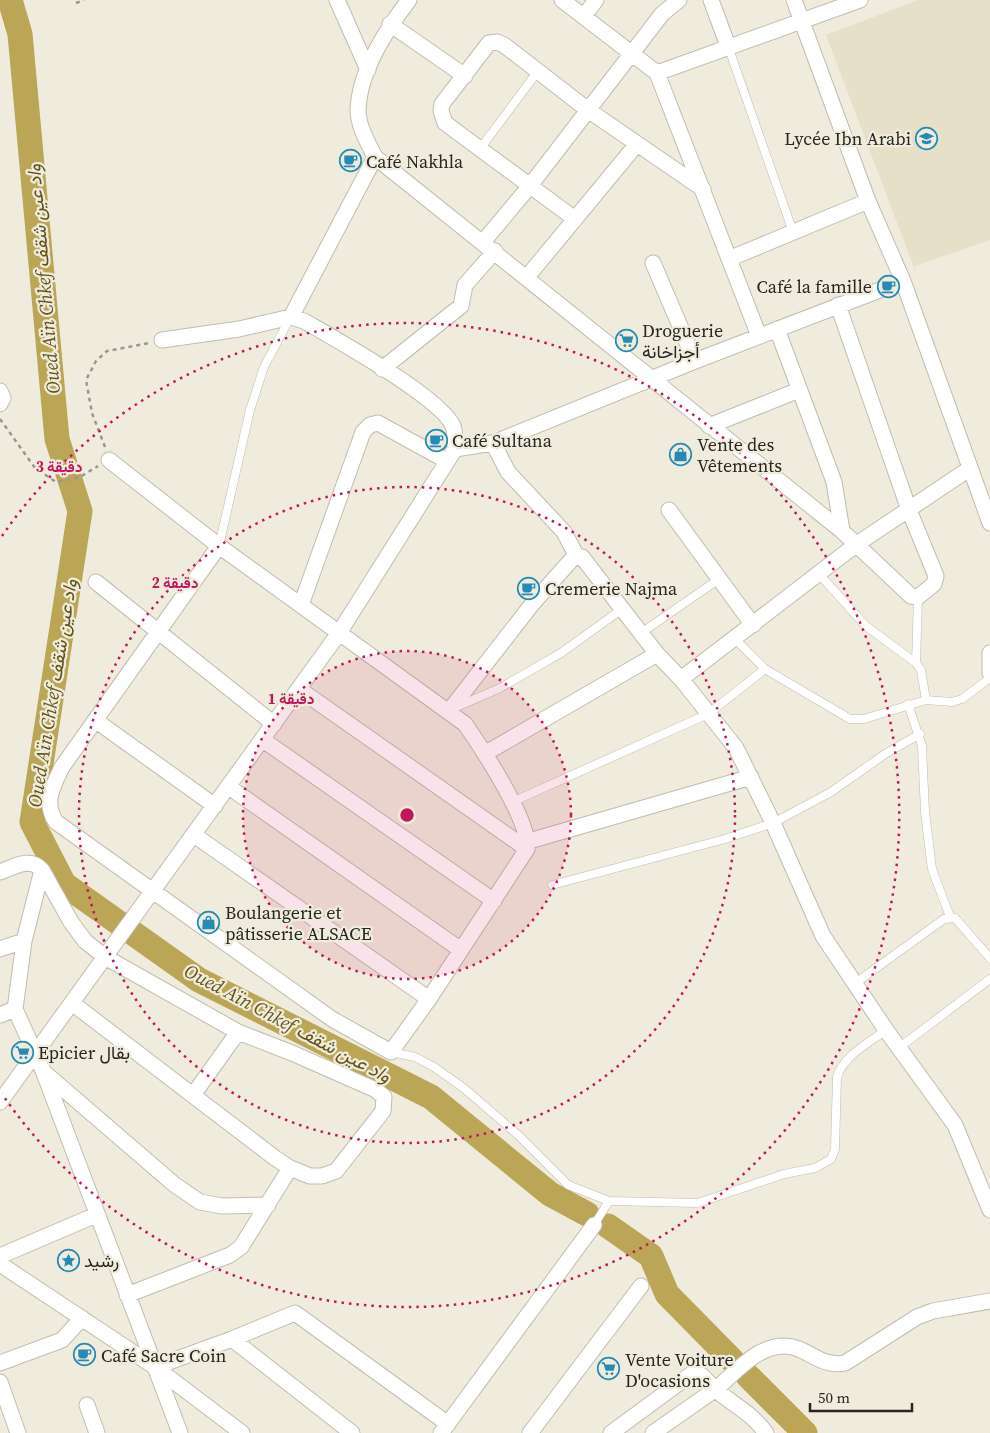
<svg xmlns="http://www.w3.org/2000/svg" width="990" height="1433" font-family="'Source Serif 4',Vazirmatn,serif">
<rect width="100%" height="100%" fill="#f0ecdd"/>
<path fill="#e6e0c9" d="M918,0h72v240l-75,26 1,7 -90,-238z"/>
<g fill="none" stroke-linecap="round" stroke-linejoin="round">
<path stroke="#bba557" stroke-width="25" d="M10,0l10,34 37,405 23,72 -48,311 32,62 135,96 232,117 119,97 37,20
M608,1226l43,30 16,38 65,66
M748,1376l57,57"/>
<defs>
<path id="lane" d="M728,46l65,186
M480,149l58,-78
M219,546l31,-136 14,-43 26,-49
M819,574l47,52 50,37 5,7 5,30
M641,633l78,-54
M735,639l30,30 85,50h14l62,-19 26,2 10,-3 28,-21
M916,663l2,-66
M908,704l14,42 3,66 7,57 18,48
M454,708l46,-20 61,-35 61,-44
M512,802l196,-88 57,-45
M552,885l173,-46 48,-16 58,-31 54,-38 35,-20
M854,984l90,-65 11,-1 35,40
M900,1047l90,-68
M391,1052l24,5 19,10 31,22 53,46 50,50 41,16 89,2 86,-29 31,-6 16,-9 4,-10 2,-72c7,-22 32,-34 49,-47
M594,1225l15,-24"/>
<path id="street" d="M337,0l31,70
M562,0l95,73 102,263
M711,0l17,46
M794,0l74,201 35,80 87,242
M584,16l12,-16
M390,24l75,52
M657,73l203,-73
M375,157l467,374 69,65 7,1 16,-13 2,-8 -27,-66 -71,-205
M575,219l-130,-96 -4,-12 1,-7 47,-61 8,-1 7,3 84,65 115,79
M483,242l46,-55 133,-173 17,-14
M731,258l137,-57
M653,263l42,98
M527,277l110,-133
M291,317l84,-160c-7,-14 -17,-31 -17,-47 1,-39 28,-80 51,-110
M777,329l57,153 8,49
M382,369l79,-63 4,-21 30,-34
M0,391l3,7 -3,6
M709,426l90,-36
M493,443l15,29 56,60 13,25
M455,449l38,-6 202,-82 208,-80
M109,460l110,86 246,178c16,23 66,98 62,125l-98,150 -38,53 -59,-33 -276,-197c-13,-19 -3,-36 6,-55l157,-221
M969,469l-112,75 -176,135 55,69 37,75 50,113 63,94 69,95 35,85
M669,510l84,115
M96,582l178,142
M301,605l62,-173 7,-7 8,-2 69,38
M990,653v20
M299,689l228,160
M449,711l84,-108 40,-45 9,-1 75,97 24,25
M95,720l120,86
M263,740l231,161
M486,753l171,-99
M229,787l232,163
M194,835l235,164
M529,841l222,-64
M42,870l29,52 14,19 20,16 133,75 54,21 84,37 8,7 -1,14 -47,60 -14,5h-12l-20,-8 -15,-10 -203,-155
M0,872c14,-5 30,-16 42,-2l-18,71 -9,68 29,64 136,360
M0,949l24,-8
M0,1015l15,-6
M46,1074l129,111 25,17 22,4 46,-1
M193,1095l45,-63
M0,1102l339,-469 116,-184c-1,-7 1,-17 -2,-23 -13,-29 -118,-87 -149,-105l-13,-4 -52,12 -77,11
M0,1256l96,-41
M0,1264l155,103 87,66
M127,1295l103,-40 11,-8 49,-79
M232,1339l120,94
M0,1363l62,-23 20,-22
M155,1367l77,-28 63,-26 153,111
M0,1382l18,51
M87,1405l10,28
M441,1433l153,-208
M530,1433l111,-147
M611,1433l83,-61c10,2 13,10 21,17 18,16 36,23 51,44
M653,1433c20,-14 40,-28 60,-42 21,-16 42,-45 71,-45 23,0 35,22 61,17l72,-46 16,-6 57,-10"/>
</defs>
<use href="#lane" stroke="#c1bdae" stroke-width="9"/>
<use href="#street" stroke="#c1bdae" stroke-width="17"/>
<path stroke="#9a988d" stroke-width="2.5" stroke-dasharray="4 4" stroke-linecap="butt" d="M76,3l8,-3
M0,419l35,49 21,14 24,-5 18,-11
M105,447l-13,-34 -6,-33 10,-19 11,-10 42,-8"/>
<use href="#lane" stroke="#fff" stroke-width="8"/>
<use href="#street" stroke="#fff" stroke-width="15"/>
</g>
<circle cx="407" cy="815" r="164" fill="#c2185b" fill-opacity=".12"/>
<g fill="none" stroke="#c2185b" stroke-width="2.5" stroke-dasharray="2.5 5">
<circle cx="407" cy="815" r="164"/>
<circle cx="407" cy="815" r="328"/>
<path d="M2 536A492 492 0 1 1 2 1094"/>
</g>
<defs>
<symbol id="school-ring" viewBox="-11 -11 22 22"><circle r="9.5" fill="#f0ecdd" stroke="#268bb4" stroke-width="1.5"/><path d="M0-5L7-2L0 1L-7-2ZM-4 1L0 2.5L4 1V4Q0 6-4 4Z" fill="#268bb4"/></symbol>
<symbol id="cafe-ring" viewBox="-11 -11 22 22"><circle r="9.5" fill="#f0ecdd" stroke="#268bb4" stroke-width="1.5"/><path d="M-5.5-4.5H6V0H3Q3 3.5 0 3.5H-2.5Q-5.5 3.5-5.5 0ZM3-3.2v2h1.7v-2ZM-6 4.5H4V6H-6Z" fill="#268bb4"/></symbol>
<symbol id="supermarket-ring" viewBox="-11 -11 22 22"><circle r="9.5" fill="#f0ecdd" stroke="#268bb4" stroke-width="1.5"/><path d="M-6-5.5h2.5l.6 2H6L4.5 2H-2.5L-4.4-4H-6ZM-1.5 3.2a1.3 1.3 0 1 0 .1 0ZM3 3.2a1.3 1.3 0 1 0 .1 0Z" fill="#268bb4"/></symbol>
<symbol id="shop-ring" viewBox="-11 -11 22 22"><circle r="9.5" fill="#f0ecdd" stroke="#268bb4" stroke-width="1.5"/><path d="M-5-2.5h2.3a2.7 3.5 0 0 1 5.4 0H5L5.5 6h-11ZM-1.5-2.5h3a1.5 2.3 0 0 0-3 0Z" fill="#268bb4"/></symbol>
<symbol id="sight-ring" viewBox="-11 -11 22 22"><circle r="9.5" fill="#f0ecdd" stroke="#268bb4" stroke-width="1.5"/><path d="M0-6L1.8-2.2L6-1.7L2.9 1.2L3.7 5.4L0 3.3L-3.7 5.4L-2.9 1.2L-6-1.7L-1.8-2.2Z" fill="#268bb4"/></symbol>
</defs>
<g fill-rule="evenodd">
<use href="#school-ring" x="914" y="126" width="25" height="25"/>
<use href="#cafe-ring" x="338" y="148" width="25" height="25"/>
<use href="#cafe-ring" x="876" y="274" width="25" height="25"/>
<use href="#supermarket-ring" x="614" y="328" width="25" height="25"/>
<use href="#cafe-ring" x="424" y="428" width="25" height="25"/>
<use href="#shop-ring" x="668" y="442" width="25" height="25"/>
<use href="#cafe-ring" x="516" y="576" width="25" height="25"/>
<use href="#shop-ring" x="196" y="910" width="25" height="25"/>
<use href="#supermarket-ring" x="10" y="1040" width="25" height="25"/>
<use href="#sight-ring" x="56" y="1248" width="25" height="25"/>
<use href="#cafe-ring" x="72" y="1342" width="25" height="25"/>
<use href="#supermarket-ring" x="596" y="1356" width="25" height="25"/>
</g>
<g text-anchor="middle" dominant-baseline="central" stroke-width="4.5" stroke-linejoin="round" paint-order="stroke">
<g font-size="18" fill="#272620" stroke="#f0ecdd" text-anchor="start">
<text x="911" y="138" text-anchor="end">Lycée Ibn Arabi</text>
<text x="366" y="161">Café Nakhla</text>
<text x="872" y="286" text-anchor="end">Café la famille</text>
<text x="642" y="330">Droguerie<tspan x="642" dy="21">أجزاخانة</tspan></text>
<text x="452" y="440">Café Sultana</text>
<text x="697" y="444">Vente des<tspan x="697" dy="21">Vêtements</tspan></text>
<text x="545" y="588">Cremerie Najma</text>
<text x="225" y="912">Boulangerie et<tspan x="225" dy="21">pâtisserie ALSACE</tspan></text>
<text x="38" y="1052">Epicier بقال</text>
<text x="84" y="1260">رشيد</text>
<text x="101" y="1355">Café Sacre Coin</text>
<text x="625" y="1359">Vente Voiture<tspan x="625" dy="21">D'ocasions</tspan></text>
</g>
<g font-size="19" font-style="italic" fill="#635418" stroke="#f0ecdd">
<text transform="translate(43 279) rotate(-95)">Oued Aïn Chkef واد عين شقف</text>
<text transform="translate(52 693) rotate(-81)">Oued Aïn Chkef واد عين شقف</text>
<text transform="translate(288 1023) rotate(28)">Oued Aïn Chkef واد عين شقف</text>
</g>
</g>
<circle cx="407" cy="815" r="8" fill="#c2185b" stroke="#f0ecdd" stroke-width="2.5"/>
<g font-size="15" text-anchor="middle" font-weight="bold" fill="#c2185b" stroke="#f0ecdd" stroke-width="4.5" stroke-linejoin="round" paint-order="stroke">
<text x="59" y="472">3 دقيقة</text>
<text x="175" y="588">2 دقيقة</text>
<text x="291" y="704">1 دقيقة</text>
</g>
<path d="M810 1403v8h102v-8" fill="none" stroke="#272620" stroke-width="2.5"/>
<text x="818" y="1403" font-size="15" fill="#272620" stroke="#f0ecdd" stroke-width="4" paint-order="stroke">50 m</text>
</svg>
